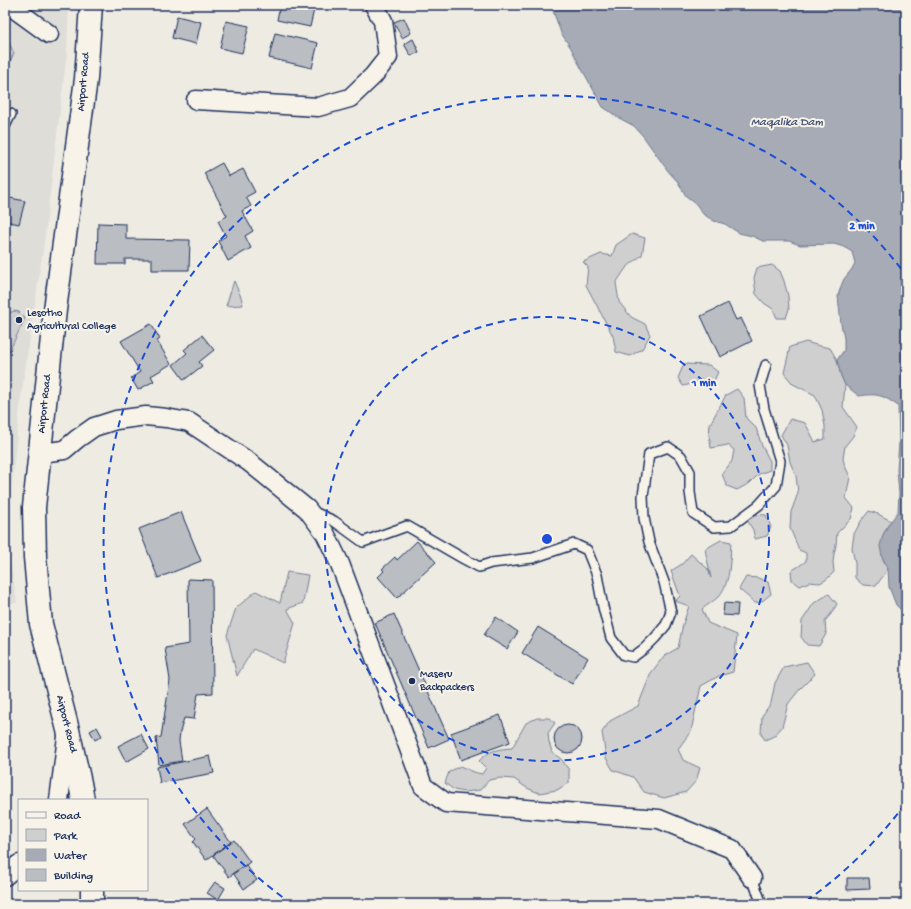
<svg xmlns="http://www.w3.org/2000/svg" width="911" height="909" font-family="'Gochi Hand',sans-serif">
<rect width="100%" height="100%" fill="#eeebe2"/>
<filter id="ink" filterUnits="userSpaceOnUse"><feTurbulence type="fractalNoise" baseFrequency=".025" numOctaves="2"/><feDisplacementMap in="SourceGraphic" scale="8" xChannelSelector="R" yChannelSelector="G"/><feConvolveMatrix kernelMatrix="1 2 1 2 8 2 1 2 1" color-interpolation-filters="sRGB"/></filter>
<g filter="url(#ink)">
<path fill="#deddd8" d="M5,5h64l-2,47 -23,191 -23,154 -15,141 11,65h-12z"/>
<path fill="#cfcfcf" stroke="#757f96" d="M5,41l4,2 5,10 -5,11 -4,3z
M632,234l13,4 -3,17 -16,13 -10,15 3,19 12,15 14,7 5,11 -8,14 -12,7 -14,-4 -3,-16 -27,-51 2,-18 -5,-5 18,-8 11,2 4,-11z
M772,265l8,6 4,10 4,15 1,13 -3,9h-9l-4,-9 -9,-6 -8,-9 -2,-16 3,-10z
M234,281l7,16 2,8 -17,1z
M14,311l5,1 6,6 -17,36 -3,10v-22l2,-5 -2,-2v-23l4,1z
M806,342l14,4 10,2 7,12 4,16 4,9 -2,22 14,20 -4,9 -8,10 -2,13 2,7 5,11 -4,21 8,10 -3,11 -14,14 -1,12 -2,9 -1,8 1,10 -7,7 -7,4 -11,-1 -9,4 -8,-6 -1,-9 8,-5 7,-5v-8l-7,-3 -9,-22 1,-16 7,-19 -2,-17 -6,-14 -3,-17 -6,-10 9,-16 15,4 6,11 4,8 10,-3v-13l-3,-16 -7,-15 -22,-11 -9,-11 6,-26z
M684,364l25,1 9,7 -4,9 -15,-1 -7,4 -9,2 -5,-8z
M737,389l7,9 2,20 10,10 6,18 8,15v9l-11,4 -9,9 -13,7 -10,-4 -5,-12 10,-13 2,-11 -6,-5 -17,3 -2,-13 1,-11 16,-29z
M869,511l9,3 13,7 -8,14 -1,22 6,12 -12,17 -13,-1 -8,-7v-15l-3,-15 2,-14 7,-13z
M750,514l16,1 5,12 -4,9 -12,3 -2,-9 -6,-10z
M721,540l10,2c-1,18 0,43 -14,56 -5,4 -11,8 -15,11l6,14 29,12 -4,37 -14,4 -18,10 -10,45 -13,18 5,11 17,8 -4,13 -10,11 -22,6 -20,-6 -11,-15 -20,-7 -7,-12 -4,-26 8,-11 28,-15 13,-33 13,-17 14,-8 5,-24 6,-18 -14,-5 5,-5 -9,-25 11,-7 9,-10 17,15 3,9 -6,-29z
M287,572l21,3 -5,28 -16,6 8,14 -12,40 -30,-14 -16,27 -10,-41 9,-27 20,-17 24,12z
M746,577l12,1 10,4 3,12 -10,8 -6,1 -16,-14z
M829,594l8,10 -6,10 -6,7 1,13 -7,12 -12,-1 -6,-8 1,-16 12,-18z
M807,662l8,12 -15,15 -12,15 -6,23 -8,9 -9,4 -4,-6 1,-18 9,-13 4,-20 9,-16z
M537,718h12l6,5 -7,10 1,9 3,10 10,8 7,10v13l-12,7 -18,3 -12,-5 -13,-9 -14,-1 -11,2 -9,10 -15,2 -11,-2 -9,-7 4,-11 11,-6c8,3 14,7 22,8l4,-6 -7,-7c10,-11 19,-12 33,-13l14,-25z"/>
<path fill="#a6abb5" stroke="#6e7992" d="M551,5h355v610l-10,-10 -7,-18 -1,-18 -6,-12 -2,-11 3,-11 5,-10 10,-13 1,-18 -2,-24 2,-28 -1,-36c-15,-11 -21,-13 -39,-10l-14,-11 -4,-9 -4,-16 7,-10v-12l-3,-14 -3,-28 3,-10 3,-7 8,-10 3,-6 -3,-11 -8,-5 -10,-3 -34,1 -11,-4h-26l-11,-5 -13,-3 -14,-9 -11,-3 -11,-7 -7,-10 -10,-8 -8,-14 -10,-11 -25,-35 -9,-10 -15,-8 -16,-11 -24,-43 -8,-16 -10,-15z"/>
<path fill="#babdc2" stroke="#1b2f5e" d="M280,5h35l-5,22 -33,-7z
M177,16l24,6 -5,22 -24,-6z
M404,18l7,15 -9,5 -8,-16z
M226,21l23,5 -7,27 -22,-5z
M275,33l43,10 -6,25 -43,-10z
M413,39l6,13 -8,4 -7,-12z
M222,163l7,13 14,-7 12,23 -9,5 5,9 -9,5 11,20 -8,5 6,12 -23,13 -10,-20 8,-5 -8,-15 9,-5 -23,-43z
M5,197l20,4 -6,23 -14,-3z
M98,223l28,1v15l64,1 -1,30h-37v-11h-27v5h-28z
M728,303l8,17 5,-2 11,23 -32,16 -19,-41z
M151,324l9,15 -3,2 14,23 -20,12 3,5 -16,9 -7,-12 9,-6 -19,-31z
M202,335l12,15 -15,12 3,4 -18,14 -11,-15 14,-12 -3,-3z
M181,512l20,49 -43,17 -19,-49z
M417,541l19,21 -39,36 -19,-21 6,-6 -2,-2 13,-12 2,3z
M188,579l24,1 1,113 -15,1 -4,25 -10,-1 -4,14 -1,9 3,20 -23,4 -3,-27 5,-1 9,-57 -5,-32 24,-4z
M724,603l14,1 -1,12 -14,-1z
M394,614l55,125 -20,9 -54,-125z
M496,617l22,15 -11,17 -23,-14z
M538,627l50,31 -16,26 -50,-31z
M500,715l10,27 -49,18 -10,-27z
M554 739a14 14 0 1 1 28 0a14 14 0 1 1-28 0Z
M97,727l5,9 -7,4 -5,-9z
M141,734l8,15 -23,13 -8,-16z
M210,756l4,17 -54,10 -3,-16z
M207,809l24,33 -25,18 -13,-18 3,-3 -11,-15z
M234,840l16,22 -21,15 -16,-22z
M246,865l11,15 -13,9 -11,-16z
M847,878h22l1,11 -23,1z
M215,882l10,6 -7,12 -11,-7z"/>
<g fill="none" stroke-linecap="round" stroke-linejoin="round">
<defs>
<path id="lane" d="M5,126l6,-12
M314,512l20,9 29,21 44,-16 57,33 15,8 12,-4 42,-5 41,-14 13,6 10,25 6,32 8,31 13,17 9,2 12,-9 10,-10 11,-13 5,-13 -7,-30 -15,-40 -5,-24 -1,-22 6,-42 19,-7 13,9 9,16v20l3,21 21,14 17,-1 28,-21 17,-19 4,-25 -16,-52 -4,-24 6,-20
M752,878l10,26"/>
<path id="street" d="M9,5l40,29
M196,100l122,7 32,-9 23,-22 15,-19 -5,-36 -9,-16
M40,453l24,-3 13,-11 17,-12 22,-7 30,-4 20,2 23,4 60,40 58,47 18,24 15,31 83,222 23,17 213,16 73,30 20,29
M59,800l8,-63
M5,876l14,-12"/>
<path id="secondary" d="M83,800l-3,-17 -12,-53 -27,-106 -6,-67 -1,-50 21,-197 31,-231 5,-74
M92,890v14"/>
</defs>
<use href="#lane" stroke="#1b2f5e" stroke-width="12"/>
<use href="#street" stroke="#1b2f5e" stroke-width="21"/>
<use href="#secondary" stroke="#1b2f5e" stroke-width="25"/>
<use href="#lane" stroke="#f7f3e8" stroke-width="9"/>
<use href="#street" stroke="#f7f3e8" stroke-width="18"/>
<use href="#secondary" stroke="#f7f3e8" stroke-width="22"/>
</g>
</g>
<g fill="none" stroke="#1d4ed8" stroke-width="2" stroke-dasharray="7 5">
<circle cx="547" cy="539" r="222"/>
<path d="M905 804A445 445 0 0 1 802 904M292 904A445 445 0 1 1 905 274"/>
</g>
<g fill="#1b2f5e" stroke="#f7f3e8" stroke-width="1.5">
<circle cx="19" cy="320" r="4"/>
<circle cx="412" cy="681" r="4"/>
</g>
<g text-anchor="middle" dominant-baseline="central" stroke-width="4" stroke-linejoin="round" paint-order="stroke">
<g font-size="11" fill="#1b2f5e" stroke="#f7f3e8">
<text transform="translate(84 82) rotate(-85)">Airport Road</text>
<text transform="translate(45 404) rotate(-84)">Airport Road</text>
<text transform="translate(66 724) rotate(76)">Airport Road</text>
</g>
<g font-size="11" fill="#1b2f5e" stroke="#f7f3e8" text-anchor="start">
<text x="27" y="314">Lesotho<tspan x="27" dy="13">Agricultural College</tspan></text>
<text x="420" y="675">Maseru<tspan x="420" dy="13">Backpackers</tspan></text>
</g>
<g font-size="12" font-style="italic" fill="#455478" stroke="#f7f3e8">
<text x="787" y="123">Maqalika Dam</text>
</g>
</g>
<circle cx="547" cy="539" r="6" fill="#1d4ed8" stroke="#f7f3e8" stroke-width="2"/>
<g font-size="12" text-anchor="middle" font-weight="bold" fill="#1d4ed8" stroke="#f7f3e8" stroke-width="4" stroke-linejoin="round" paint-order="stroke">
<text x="862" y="229">2 min</text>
<text x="704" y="386">1 min</text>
</g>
<rect width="911" height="909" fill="none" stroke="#f7f3e8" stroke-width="20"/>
<rect x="10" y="10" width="891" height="889" fill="none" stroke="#1b2f5e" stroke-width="1.5" filter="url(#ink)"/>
<rect x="18" y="799" width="130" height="92" fill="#f7f3e8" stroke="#9fa5b1"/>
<rect x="26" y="812" width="20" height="6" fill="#f7f3e8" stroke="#9fa5b1"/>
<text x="54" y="819" font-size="12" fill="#1b2f5e">Road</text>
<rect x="26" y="829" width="20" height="12" fill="#cfcfcf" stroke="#9fa5b1"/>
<text x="54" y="839" font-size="12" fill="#1b2f5e">Park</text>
<rect x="26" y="849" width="20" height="12" fill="#a6abb5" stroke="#9fa5b1"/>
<text x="54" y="859" font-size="12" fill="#1b2f5e">Water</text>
<rect x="26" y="869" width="20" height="12" fill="#babdc2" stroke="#9fa5b1"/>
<text x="54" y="879" font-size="12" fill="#1b2f5e">Building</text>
</svg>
